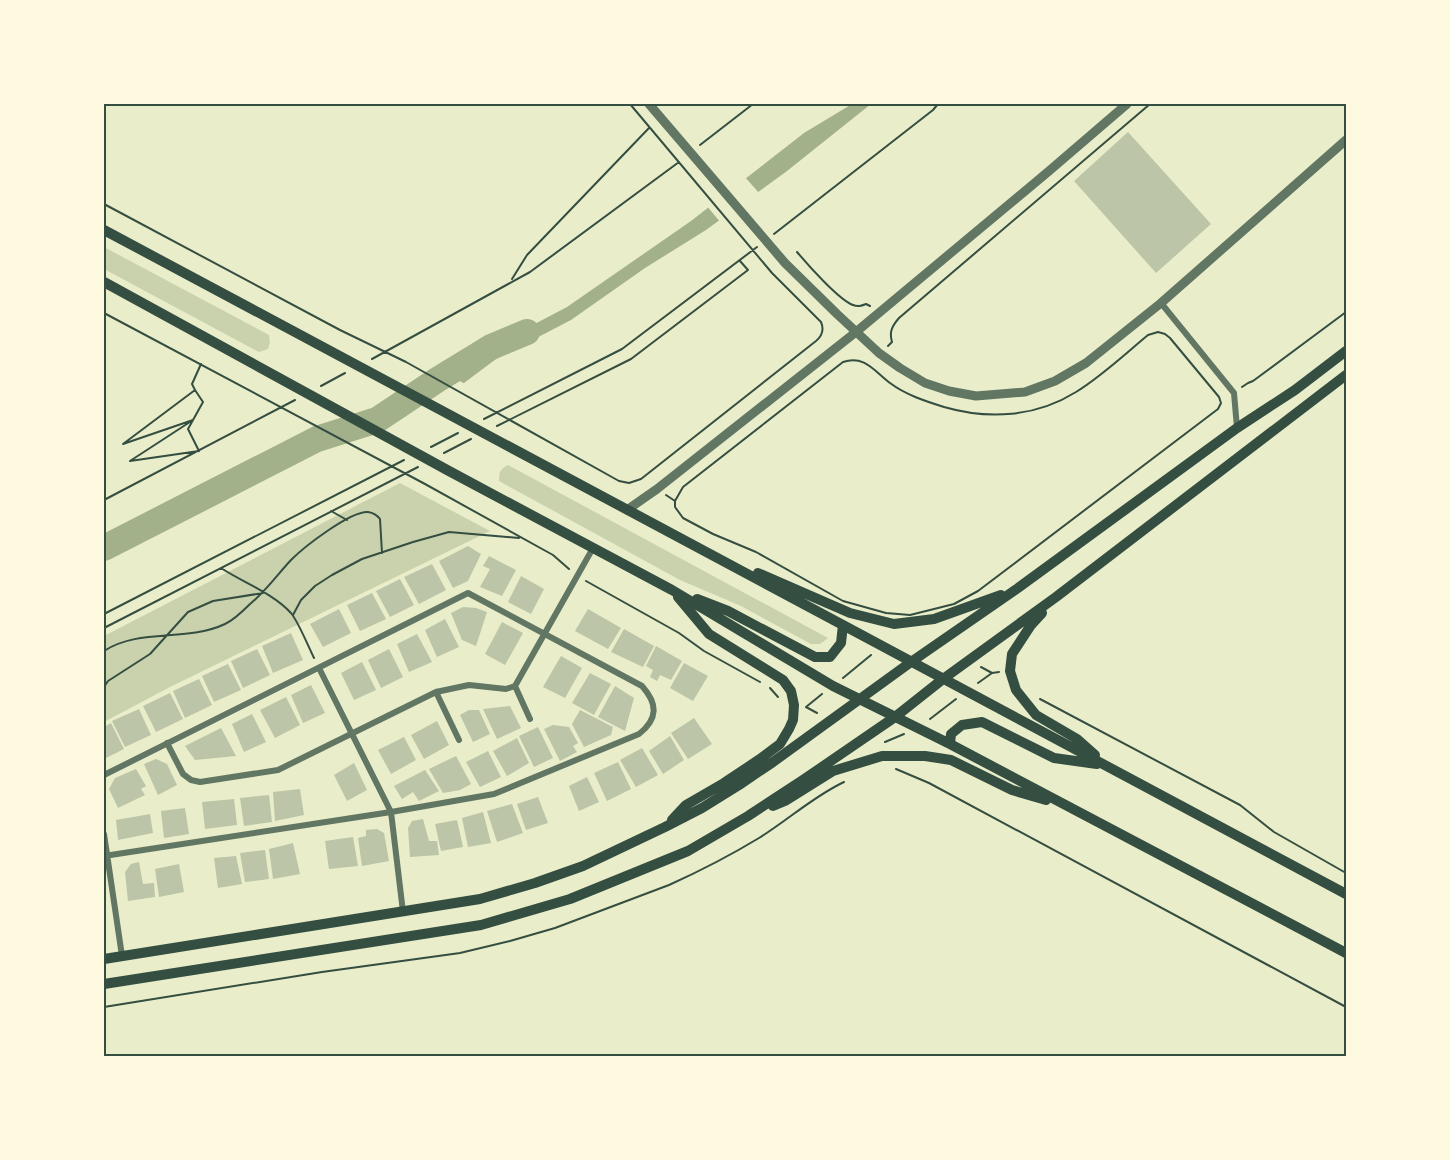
<svg xmlns="http://www.w3.org/2000/svg" width="1450" height="1160" font-family="Arial,sans-serif">
<rect width="100%" height="100%" fill="#e9edc9"/>
<path fill="#cad2ad" d="M104,247l165,88 1,7 -2,7 -9,3 -155,-83z
M508,465l320,173 -8,6h-9l-70,-38 -61,-26 -181,-99c0,-9 1,-12 9,-16z
M400,483l90,48 -320,156 -66,35v-86z"/>
<path fill="#a3b18a" d="M852,104h19l-84,67 -81,59 -61,38 -74,52 -75,39 -84,63 -11,-8 90,-67 76,-40 124,-86 113,-88z"/>
<path fill="#e9edc9" d="M744,176l16,18 -39,29 -15,-18z
M449,375l18,10 -54,40h-3l-11,-9v-4z"/>
<g fill="none" stroke-linecap="round" stroke-linejoin="round">
<path stroke="#a3b18a" stroke-width="26" d="M104,548l213,-109 60,-19 60,-40 54,-33 36,-15"/>
</g>
<path fill="#bcc5a7" d="M1128,132l83,92 -55,49 -82,-92z
M468,546l13,8 -13,27 -15,7 -14,-27z
M489,556l27,14 -14,26 -22,-9 10,-18 -7,-3z
M432,564l14,26 -27,14 -15,-27z
M521,576l23,13 -13,25 -23,-12z
M400,579l14,26 -24,12 -14,-26z
M372,593l14,26 -26,12 -13,-26z
M463,607l13,1 11,4 -11,34 -14,-6 -11,-27z
M339,609l12,24 -28,14 -13,-23z
M588,609l33,19 -13,21 -33,-18z
M445,619l14,28 -22,10 -12,-27z
M502,622l21,11 -18,32 -20,-11z
M624,629l30,17 -11,21 -32,-15z
M291,633l12,27 -30,13 -11,-27z
M417,634l15,28 -23,10 -12,-28z
M656,646l26,15 -11,19 -11,-5 -3,6 -7,-4 3,-7 -7,-4z
M257,649l13,26 -27,13 -12,-27z
M389,649l14,28 -22,11 -13,-28z
M561,656l21,12 -17,30 -22,-11z
M362,662l14,28 -22,10 -13,-27z
M684,663l24,13 -15,25 -23,-13z
M228,664l13,26 -27,12 -12,-26z
M590,673l21,11 -17,31 -22,-12z
M199,679l13,26 -27,13 -12,-27z
M311,685l14,28 -22,10 -12,-28z
M615,686l19,12 -9,33 -27,-14z
M170,693l13,26 -27,13 -13,-26z
M286,697l14,28 -25,13 -15,-28z
M510,706l11,22 -24,11 -14,-30z
M139,709l12,26 -26,12 -13,-26z
M469,710h10l11,24 -17,8 -13,-27z
M580,710l33,17 -2,8 -27,12 -12,-23z
M252,714l14,28 -22,10 -12,-28z
M694,718l18,26 -24,15 -17,-26z
M437,721l12,24 -25,14 -13,-24z
M111,723l13,26 -20,10v-32z
M553,725l16,2 9,16 -5,3 4,6 -17,9 -16,-32z
M538,727l15,31 -19,9 -15,-31z
M221,728l15,28 -41,4 -10,-14z
M670,736l14,24 -21,14 -14,-23z
M404,737l12,23 -25,14 -13,-24z
M517,738l12,25 -22,13 -14,-25z
M642,748l16,27 -22,12 -16,-27z
M488,751l13,26 -21,10 -14,-25z
M456,756l15,28 -11,6 -17,3 -14,-24z
M156,759l11,5 10,21 -19,10 -14,-31z
M618,762l13,27 -24,12 -13,-28z
M354,763l13,27 -20,11 -13,-26z
M136,769l10,17 -5,3 4,6 -27,13 -9,-19 6,-11z
M425,770l14,21 -20,10 -6,-9 -11,7 -8,-13z
M587,777l12,25 -20,9 -10,-25z
M300,789l4,26 -29,6 -2,-29z
M269,795l3,27 -28,4 -4,-28z
M538,797l10,26 -22,7 -9,-26z
M234,799l3,26 -32,4 -3,-27z
M512,804l11,29 -26,9 -10,-31z
M185,808l4,26 -25,4 -3,-27z
M483,812l8,31 -23,4 -6,-29z
M150,814l3,19 -35,7 -2,-20z
M423,819l6,22h8l2,14 -29,2 -2,-29 4,-7z
M457,820l6,27 -22,4 -6,-27z
M377,829l7,4 5,28 -27,5 -4,-28 8,-2v-6z
M353,837l5,29 -29,3 -4,-28z
M293,843l7,31 -27,5 -4,-30z
M265,850l4,29 -24,3 -5,-29z
M236,856l6,28 -24,4 -4,-30z
M139,862l4,22 11,-1 1,14 -27,4 -3,-29 6,-8z
M179,864l5,28 -25,5 -4,-28z"/>
<g fill="none" stroke-linecap="round" stroke-linejoin="round">
<path stroke="#344e41" stroke-width="2" d="M700,145l53,-41
M104,204l236,126 66,32 213,119 10,2 12,-4 175,-138c6,-5 8,-12 5,-19l-49,-49 -142,-169
M774,234l159,-124 5,-6
M797,252c11,13 42,48 56,53 5,2 8,1 13,-1l4,2
M512,279l15,-24 122,-127
M104,313l321,171 128,71 16,14
M1158,332l7,2 5,4 49,59 2,6 -3,6 -240,182 -24,13 -44,11 -24,-2 -43,-12 -87,-49 -43,-18 -30,-16 -8,-11v-6l8,-14 160,-125c22,-7 31,9 47,21 16,12 35,18 54,24 45,13 92,10 132,-15 26,-16 49,-38 72,-57z
M888,346l4,-4c-3,-10 0,-16 7,-24l251,-214
M372,359l158,-87 149,-110
M321,386l24,-13
M1242,387l6,-4 5,-2 93,-69
M195,390l8,12 -15,27 11,22 -69,10 63,-41 -70,24 72,-54 -3,-6 9,-20
M484,419l138,-70 135,-102
M497,426l134,-67 117,-89 -8,-9
M431,447l27,-14
M444,453l27,-14
M666,495l9,6
M104,500l191,-100
M331,511l16,9
M221,568c21,14 52,25 70,45 8,10 17,33 23,45
M586,581l93,52 25,18 56,31
M104,614l300,-154
M293,615l8,-15 14,-14 17,-11 30,-16 51,-17 36,-10 70,6
M104,628l314,-161
M104,651c35,-23 83,-9 121,-27 9,-4 18,-13 25,-20 16,-13 27,-29 41,-44 13,-13 59,-49 77,-48 6,1 9,3 12,7l2,34
M981,667l11,6
M843,678l28,-23
M978,683l14,-10 7,-1
M104,687l4,-6 42,-27 38,-42 25,-11 50,-8
M770,688l8,9
M1040,699l200,106 34,27 72,41
M817,713l-11,-6 16,-13
M930,719l26,-20
M885,742l19,-8
M896,769l33,14 417,224
M104,1007l218,-35 138,-19 50,-12 45,-13 114,-43c31,-14 62,-30 90,-47 29,-18 55,-42 85,-56"/>
<path stroke="#617663" stroke-width="6" d="M1161,303l73,90 3,35
M319,668l72,144 12,100
M515,686l15,33
M436,692l23,48
M167,743l16,31 8,6 9,2 78,-12 158,-78 33,-7 37,4 9,-3 78,-138
M104,775l364,-182 174,93c16,18 16,33 -3,48l-145,60 -103,18 -287,44
M104,834l18,122"/>
<path stroke="#617663" stroke-width="9" d="M649,104l136,159 52,51 42,39 21,15 25,15 24,8 27,5 49,-4 30,-11 31,-18 75,-60 185,-163
M627,510l30,-21 199,-157 193,-161 78,-67"/>
<path stroke="#344e41" stroke-width="10" d="M104,230l1242,664
M104,282l345,189 223,119 161,96 117,58 396,209
M758,573l92,40 44,11 40,-5 67,-24
M697,599l31,12 87,46h15l11,-14 2,-18
M1042,613l-11,12 -19,29 -2,17 6,19 20,25 41,24 18,16
M950,744l1,-10 11,-9 20,-3 72,36 43,6
M773,806l12,-5 48,-30 49,-15h43l26,4 61,30 34,10
M672,820l14,-15 38,-22 36,-24 20,-15 9,-15 4,-9 1,-15 -3,-14 -8,-11 -74,-46 -31,-37
M104,959l376,-60 55,-16 48,-17 82,-39 37,-19 37,-23 34,-23 138,-100 107,-74 219,-160 58,-38 51,-39
M104,984l377,-59 89,-26 118,-48 60,-35 55,-36 92,-63 48,-38 113,-82 290,-222"/>
</g>
<rect width="1450" height="1160" fill="none" stroke="#fefae0" stroke-width="210"/>
<rect x="105" y="105" width="1240" height="950" fill="none" stroke="#344e41" stroke-width="2"/>
</svg>
